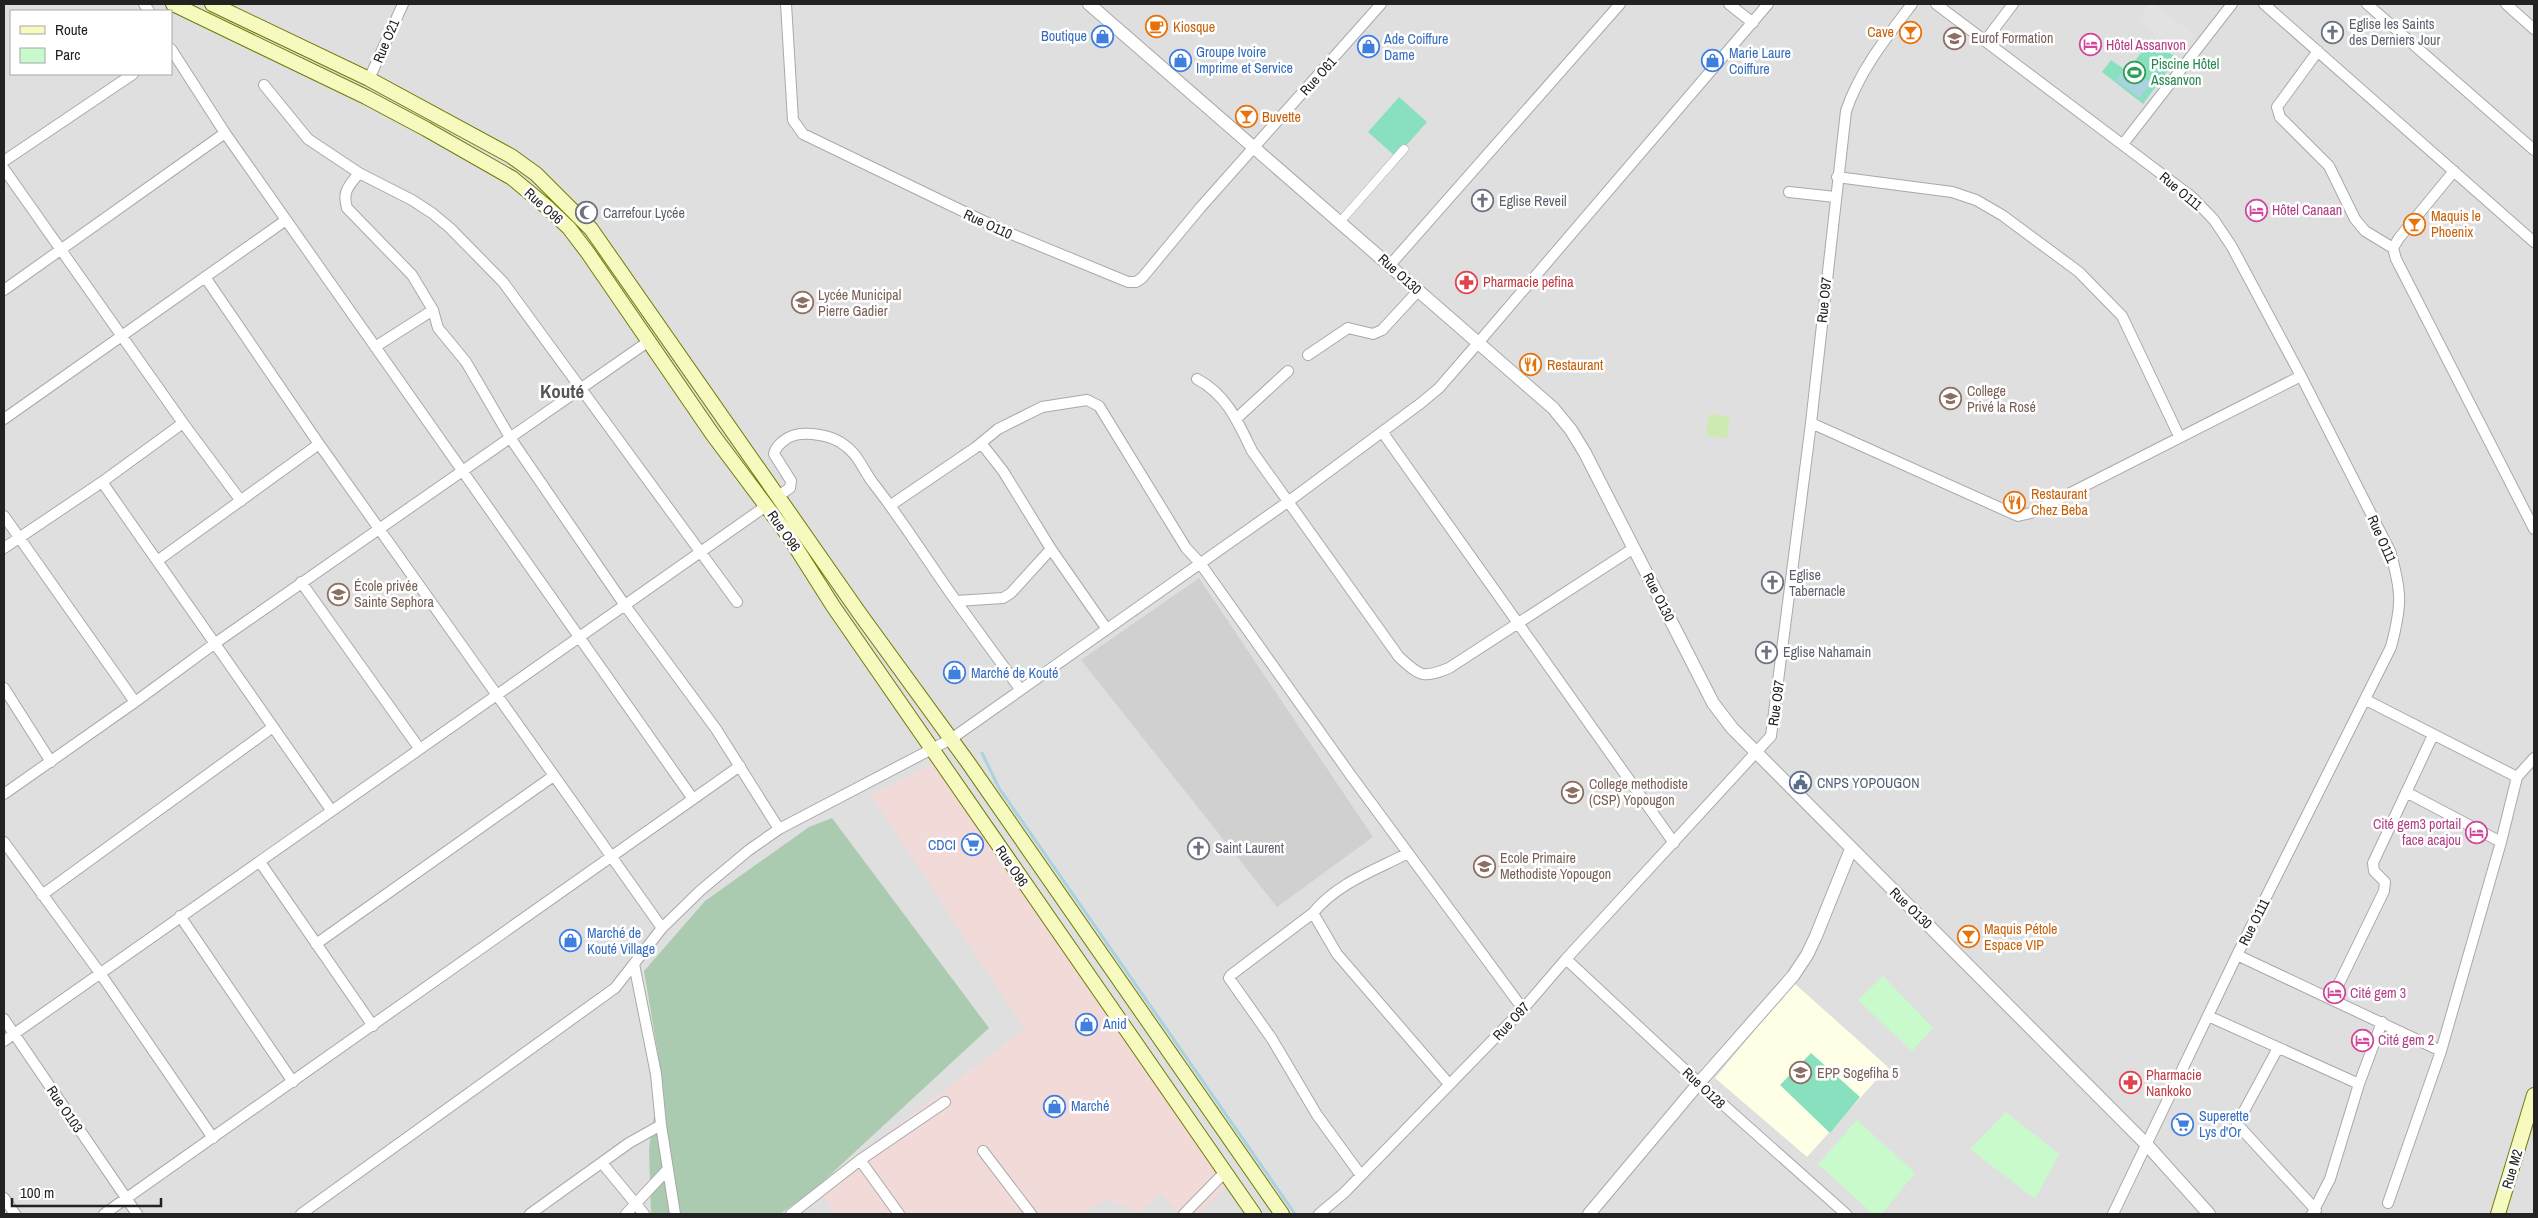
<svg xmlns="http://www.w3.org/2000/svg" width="2538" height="1218" font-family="'Archivo Narrow',sans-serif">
<rect width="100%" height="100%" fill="#f2efe9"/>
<path fill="#e0dfdf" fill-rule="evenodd" d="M4,4h2530v1210h-2530zM11,11h160v63h-160z"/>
<path fill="#f2dad9" d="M934,763l154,219 138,205 -28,27h-18l-18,-20 -24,17 -32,-12 -26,15h-244l-19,-27 208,-158 -154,-234z"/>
<path fill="#ffffe5" d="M1794,983l94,84 -81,90 -92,-79z"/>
<path fill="#d0d0d0" d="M1199,578l174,259 -96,70 -196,-247z"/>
<path fill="#cdebb0" d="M1709,414l21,3 -3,21 -21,-3z"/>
<path fill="#aacbaf" d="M832,818l157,210 -172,159 -37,27h-129l-2,-66 12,-76 -17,-101 61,-70 104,-74z"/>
<path fill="#c8facc" d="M1883,976l50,52 -21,23 -54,-51z
M2006,1112l53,42 -24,45 -65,-50z
M1857,1120l58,53 -33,41h-9l-55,-50z"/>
<path fill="#88e0be" d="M2151,40l26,18 -34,46 -41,-32 9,-12 16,11z
M1399,97l28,25 -31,35 -28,-25z
M1811,1053l49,44 -30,36 -50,-48z"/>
<path fill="#e2e2e2" d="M2150,4h3l42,31 -14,19 -44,-33z"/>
<path fill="#aad3df" d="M2123,71l11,8 5,-5 12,9 -11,15 -24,-18z"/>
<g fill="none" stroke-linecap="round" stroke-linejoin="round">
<path stroke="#aad3df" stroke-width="3" d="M982,753l17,35 296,426"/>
<defs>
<path id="pedestrian" d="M1340,222l64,-73"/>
<path id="minor" d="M144,4l5,7
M786,4l7,116 10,14 201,97 124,51h8l6,-4 58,-70 181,-204
M1729,4l24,19
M1936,4l256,193 22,23 18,27 69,129 89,175c12,41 12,54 1,96l-154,308 -124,259
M2264,4l270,238
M2367,4l167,146
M2506,4l28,25
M1985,41l28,-37
M171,49l54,84 468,666
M2318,51l-41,56 3,10 49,49 26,53 10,12 28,17
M369,79l34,-75
M264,85l44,54 51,34
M2123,144l109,-140
M4,161l129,-87
M4,169l179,254 58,78
M2454,171l-55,67 -6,10 3,11 138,270
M1837,177l115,15 24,8 26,15 77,57 43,44 57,120
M1789,192l46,5
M1390,265l230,-261
M205,277l114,167 343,484
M4,290l221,-157
M433,310l5,18 28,34 45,77 113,165 92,125 63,100
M375,347l58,-37 -21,-35 -65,-67c-5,-17 2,-22 12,-35l53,27 20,13 18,15 53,54 234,320
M1308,355l40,-27 25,6 9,-4 36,-39
M1197,379c30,16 41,43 55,72l147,206c21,19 23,22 50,11l185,-120
M1237,418l51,-47
M4,419l282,-199
M1811,423l207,93 13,-3 270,-137
M1383,433l291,410
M981,443l22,28 48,78 55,79
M102,482l81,-59
M778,496l12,-8 1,-7 -17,-27c2,-9 13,-17 21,-19 13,-3 33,0 45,7 19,12 21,25 33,41 30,38 55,79 83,118l47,-3 8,-5 40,-44
M891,505l84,-57 23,-19 44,-22 45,-7 12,6 87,142 14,15 152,214 171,232
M4,516l131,186
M4,548l98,-66 229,328
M157,561l162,-117
M301,582l118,166
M956,601l64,88
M4,688l47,74
M2366,700l151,77
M2406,792l95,50
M4,794l131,-92 79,-58 435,-303
M4,842l96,131 113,165
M260,862l113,164
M42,895l231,-168
M1313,913l24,41 112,130
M180,916l113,166
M316,944l236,-167
M2237,955l204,96
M1566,959l133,124 147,131
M2332,998l52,-107 1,-9 -11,-11 -1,-8 60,-128
M2208,1016l151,68
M4,1019l133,195
M4,1041l762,-535
M2278,1048l-41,76 79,86
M661,1125l14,89
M983,1151l48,63
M860,1160l39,54
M602,1163l42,51
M1360,1174l-43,-59 -45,-76 -43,-61 2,-3 82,-62c24,-30 63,-43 95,-60
M4,1198l11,16
M2388,1203l53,-152 60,-209 16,-65 17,-19
M104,1214l636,-448
M301,1214l314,-226 47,-60 39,-38 48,-40 30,-21 172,-90 338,-238 132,-98 18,-15 39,-45 290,-339
M530,1214l99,-71 32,-18 -5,-51 -22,-110
M626,1214l42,-45
M791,1214l69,-54 85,-58
M1184,1214l41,-42
M1319,1214l25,-21 179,-184 43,-50 205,-223 40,-313 35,-312c14,-41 40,-73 66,-107
M2312,1214l18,-35 29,-95 23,-62"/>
<path id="tertiary" d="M1089,4l464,404 18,22 14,23 128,250 19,25 416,418 61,68
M1589,1214l110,-131 94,-107 14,-21 9,-19 35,-87"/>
<path id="secondary" d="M173,4l193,93 60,32 86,49 36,30 21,20 19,25 125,182 75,100 45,71 421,608
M212,4l157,75 142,77 25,18 55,55 269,385 107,147 315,453
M2498,1214l36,-119"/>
</defs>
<use href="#pedestrian" stroke="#a9a9a9" stroke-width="9"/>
<use href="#minor" stroke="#a9a9a9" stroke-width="12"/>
<use href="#tertiary" stroke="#a9a9a9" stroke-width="14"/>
<use href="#secondary" stroke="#707d05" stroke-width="16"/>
<use href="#pedestrian" stroke="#fff" stroke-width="8"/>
<use href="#minor" stroke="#fff" stroke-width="10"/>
<use href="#tertiary" stroke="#fff" stroke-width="12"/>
<use href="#secondary" stroke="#f7fabf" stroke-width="14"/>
</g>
<defs>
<symbol id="cafe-ring" viewBox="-11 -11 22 22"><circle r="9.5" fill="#fff" stroke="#e8710a" stroke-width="1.5"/><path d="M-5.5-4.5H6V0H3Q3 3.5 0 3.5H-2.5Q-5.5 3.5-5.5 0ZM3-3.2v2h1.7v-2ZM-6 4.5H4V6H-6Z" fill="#e8710a"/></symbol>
<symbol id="bar-ring" viewBox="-11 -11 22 22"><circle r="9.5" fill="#fff" stroke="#e8710a" stroke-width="1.5"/><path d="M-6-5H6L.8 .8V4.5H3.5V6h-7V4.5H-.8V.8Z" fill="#e8710a"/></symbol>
<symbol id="church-ring" viewBox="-11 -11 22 22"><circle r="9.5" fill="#fff" stroke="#6b7280" stroke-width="1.5"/><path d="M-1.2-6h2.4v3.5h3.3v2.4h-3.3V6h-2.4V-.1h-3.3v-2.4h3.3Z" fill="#6b7280"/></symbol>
<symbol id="shop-ring" viewBox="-11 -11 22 22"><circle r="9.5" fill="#fff" stroke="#3f7fe0" stroke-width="1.5"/><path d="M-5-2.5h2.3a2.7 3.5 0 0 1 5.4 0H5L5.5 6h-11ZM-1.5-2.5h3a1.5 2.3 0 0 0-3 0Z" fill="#3f7fe0"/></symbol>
<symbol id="university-ring" viewBox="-11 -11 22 22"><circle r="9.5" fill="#fff" stroke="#8d6e63" stroke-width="1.5"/><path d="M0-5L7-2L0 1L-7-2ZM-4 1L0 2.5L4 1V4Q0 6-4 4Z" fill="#8d6e63"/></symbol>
<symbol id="hotel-ring" viewBox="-11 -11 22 22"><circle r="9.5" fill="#fff" stroke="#d1479c" stroke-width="1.5"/><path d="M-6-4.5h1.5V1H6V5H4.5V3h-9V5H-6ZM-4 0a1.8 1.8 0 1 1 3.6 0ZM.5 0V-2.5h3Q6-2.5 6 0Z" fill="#d1479c"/></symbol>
<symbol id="stadium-ring" viewBox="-11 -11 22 22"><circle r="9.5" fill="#fff" stroke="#2e9e5b" stroke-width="1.5"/><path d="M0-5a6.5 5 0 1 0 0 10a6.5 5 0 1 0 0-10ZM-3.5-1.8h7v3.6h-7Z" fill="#2e9e5b"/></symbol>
<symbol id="mosque-ring" viewBox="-11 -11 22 22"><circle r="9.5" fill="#fff" stroke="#6b7280" stroke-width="1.5"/><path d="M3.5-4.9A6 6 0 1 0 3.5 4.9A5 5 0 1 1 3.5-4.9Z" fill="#6b7280"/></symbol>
<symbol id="pharmacy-ring" viewBox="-11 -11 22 22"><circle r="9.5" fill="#fff" stroke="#e0444e" stroke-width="1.5"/><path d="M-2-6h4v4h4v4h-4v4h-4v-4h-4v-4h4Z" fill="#e0444e"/></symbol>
<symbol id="school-ring" viewBox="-11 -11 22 22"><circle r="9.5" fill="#fff" stroke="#8d6e63" stroke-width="1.5"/><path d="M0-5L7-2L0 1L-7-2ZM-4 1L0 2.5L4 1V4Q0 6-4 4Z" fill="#8d6e63"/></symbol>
<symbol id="restaurant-ring" viewBox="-11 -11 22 22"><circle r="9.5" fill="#fff" stroke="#e8710a" stroke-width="1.5"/><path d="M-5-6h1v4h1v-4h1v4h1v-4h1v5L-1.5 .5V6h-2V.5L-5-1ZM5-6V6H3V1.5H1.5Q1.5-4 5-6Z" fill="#e8710a"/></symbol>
<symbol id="civic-ring" viewBox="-11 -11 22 22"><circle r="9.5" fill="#fff" stroke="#5c6f8a" stroke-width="1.5"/><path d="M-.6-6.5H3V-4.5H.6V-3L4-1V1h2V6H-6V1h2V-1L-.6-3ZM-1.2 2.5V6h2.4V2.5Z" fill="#5c6f8a"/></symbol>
<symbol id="supermarket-ring" viewBox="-11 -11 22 22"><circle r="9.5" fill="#fff" stroke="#3f7fe0" stroke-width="1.5"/><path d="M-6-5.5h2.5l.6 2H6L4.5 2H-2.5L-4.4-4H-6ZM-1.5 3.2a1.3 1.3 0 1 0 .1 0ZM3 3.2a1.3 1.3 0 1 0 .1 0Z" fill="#3f7fe0"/></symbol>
</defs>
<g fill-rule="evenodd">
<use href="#cafe-ring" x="1144" y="14" width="25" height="25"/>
<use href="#bar-ring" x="1898" y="20" width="25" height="25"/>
<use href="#church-ring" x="2320" y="20" width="25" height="25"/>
<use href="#shop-ring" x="1090" y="24" width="25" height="25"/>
<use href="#university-ring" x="1942" y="26" width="25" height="25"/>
<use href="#hotel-ring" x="2078" y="32" width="25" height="25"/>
<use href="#shop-ring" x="1356" y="34" width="25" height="25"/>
<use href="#shop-ring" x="1168" y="48" width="25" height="25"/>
<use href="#shop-ring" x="1700" y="48" width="25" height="25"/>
<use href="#stadium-ring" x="2122" y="60" width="25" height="25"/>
<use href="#bar-ring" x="1234" y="104" width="25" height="25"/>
<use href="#church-ring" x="1470" y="188" width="25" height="25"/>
<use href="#hotel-ring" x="2244" y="198" width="25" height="25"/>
<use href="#mosque-ring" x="574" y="200" width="25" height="25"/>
<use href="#bar-ring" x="2402" y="212" width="25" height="25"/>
<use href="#pharmacy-ring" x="1454" y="270" width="25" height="25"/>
<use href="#school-ring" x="790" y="290" width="25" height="25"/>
<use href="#restaurant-ring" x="1518" y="352" width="25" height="25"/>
<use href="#school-ring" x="1938" y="386" width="25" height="25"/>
<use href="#restaurant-ring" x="2002" y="490" width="25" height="25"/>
<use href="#church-ring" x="1760" y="570" width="25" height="25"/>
<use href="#school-ring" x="326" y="582" width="25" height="25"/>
<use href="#church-ring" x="1754" y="640" width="25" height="25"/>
<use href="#shop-ring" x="942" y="660" width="25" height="25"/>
<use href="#civic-ring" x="1788" y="770" width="25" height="25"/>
<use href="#school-ring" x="1560" y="780" width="25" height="25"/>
<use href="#hotel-ring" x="2464" y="820" width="25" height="25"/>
<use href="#supermarket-ring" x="960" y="832" width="25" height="25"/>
<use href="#church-ring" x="1186" y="836" width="25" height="25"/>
<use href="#school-ring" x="1472" y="854" width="25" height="25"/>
<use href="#bar-ring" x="1956" y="924" width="25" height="25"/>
<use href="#shop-ring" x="558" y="928" width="25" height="25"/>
<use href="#hotel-ring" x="2322" y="980" width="25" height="25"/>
<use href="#shop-ring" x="1074" y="1012" width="25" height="25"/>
<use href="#hotel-ring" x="2350" y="1028" width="25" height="25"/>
<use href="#school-ring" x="1788" y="1060" width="25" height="25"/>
<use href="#pharmacy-ring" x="2118" y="1070" width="25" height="25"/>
<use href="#shop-ring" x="1042" y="1094" width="25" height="25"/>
<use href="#supermarket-ring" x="2170" y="1112" width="25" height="25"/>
</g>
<g text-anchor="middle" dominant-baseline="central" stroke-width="5" stroke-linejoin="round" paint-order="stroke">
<g font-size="14" fill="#5b616d" stroke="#fff" text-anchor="start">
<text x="2349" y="24">Eglise les Saints<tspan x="2349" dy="16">des Derniers Jour</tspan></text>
<text x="1499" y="201">Eglise Reveil</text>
<text x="603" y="213">Carrefour Lycée</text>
<text x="1789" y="575">Eglise<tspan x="1789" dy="16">Tabernacle</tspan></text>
<text x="1783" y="652">Eglise Nahamain</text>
<text x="1215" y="848">Saint Laurent</text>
</g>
<g font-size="14" fill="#c56008" stroke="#fff" text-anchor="start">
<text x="1173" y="27">Kiosque</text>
<text x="1894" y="32" text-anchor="end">Cave</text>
<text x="1262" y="117">Buvette</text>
<text x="2431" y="216">Maquis le<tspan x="2431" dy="16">Phoenix</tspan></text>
<text x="1547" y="365">Restaurant</text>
<text x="2031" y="494">Restaurant<tspan x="2031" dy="16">Chez Beba</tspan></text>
<text x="1984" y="929">Maquis Pétole<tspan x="1984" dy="16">Espace VIP</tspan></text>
</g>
<g font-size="14" fill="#366cbe" stroke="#fff" text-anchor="start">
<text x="1087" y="36" text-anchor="end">Boutique</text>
<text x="1384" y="39">Ade Coiffure<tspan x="1384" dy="16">Dame</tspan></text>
<text x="1196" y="52">Groupe Ivoire<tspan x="1196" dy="16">Imprime et Service</tspan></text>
<text x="1729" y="53">Marie Laure<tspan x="1729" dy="16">Coiffure</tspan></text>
<text x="971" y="673">Marché de Kouté</text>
<text x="956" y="845" text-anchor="end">CDCI</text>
<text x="587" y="933">Marché de<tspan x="587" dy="16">Kouté Village</tspan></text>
<text x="1103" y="1024">Anid</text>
<text x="1071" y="1106">Marché</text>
<text x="2199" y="1116">Superette<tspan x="2199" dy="16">Lys d'Or</tspan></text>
</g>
<g font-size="14" fill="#785e54" stroke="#fff" text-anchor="start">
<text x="1971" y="38">Eurof Formation</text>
<text x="818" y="295">Lycée Municipal<tspan x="818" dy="16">Pierre Gadier</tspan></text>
<text x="1967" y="391">College<tspan x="1967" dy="16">Privé la Rosé</tspan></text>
<text x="354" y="586">École privée<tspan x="354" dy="16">Sainte Sephora</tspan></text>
<text x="1589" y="784">College methodiste<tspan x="1589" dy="16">(CSP) Yopougon</tspan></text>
<text x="1500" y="858">Ecole Primaire<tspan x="1500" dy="16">Methodiste Yopougon</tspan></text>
<text x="1817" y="1073">EPP Sogefiha 5</text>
</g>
<g font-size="14" fill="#222" stroke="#fff">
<text transform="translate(386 41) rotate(-67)">Rue O21</text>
<text transform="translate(1318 76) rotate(-48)">Rue O61</text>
<text transform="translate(2181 191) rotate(40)">Rue O111</text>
<text transform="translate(544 206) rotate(42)">Rue O96</text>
<text transform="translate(988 224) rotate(25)">Rue O110</text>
<text transform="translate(1400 274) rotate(42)">Rue O130</text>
<text transform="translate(1824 300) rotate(-84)">Rue O97</text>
<text transform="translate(784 531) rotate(55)">Rue O96</text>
<text transform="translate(2382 539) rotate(66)">Rue O111</text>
<text transform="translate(1659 597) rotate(63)">Rue O130</text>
<text transform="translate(1776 703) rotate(-82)">Rue O97</text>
<text transform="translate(1012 866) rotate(56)">Rue O96</text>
<text transform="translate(1911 908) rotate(44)">Rue O130</text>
<text transform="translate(2254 922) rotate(-63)">Rue O111</text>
<text transform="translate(1511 1021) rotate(-47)">Rue O97</text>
<text transform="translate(1704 1088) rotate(43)">Rue O128</text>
<text transform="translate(65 1109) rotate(56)">Rue O103</text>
<text transform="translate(2512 1169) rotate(-73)">Rue M2</text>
</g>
<g font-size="14" fill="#b23c85" stroke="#fff" text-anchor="start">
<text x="2106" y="45">Hôtel Assanvon</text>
<text x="2272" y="210">Hôtel Canaan</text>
<text x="2461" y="824" text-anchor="end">Cité gem3 portail<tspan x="2461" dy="16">face acajou</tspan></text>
<text x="2350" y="993">Cité gem 3</text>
<text x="2378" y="1040">Cité gem 2</text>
</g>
<g font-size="14" fill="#27864d" stroke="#fff" text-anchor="start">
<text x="2151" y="64">Piscine Hôtel<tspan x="2151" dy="16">Assanvon</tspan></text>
</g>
<g font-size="14" fill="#be3a42" stroke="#fff" text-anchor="start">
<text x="1483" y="282">Pharmacie pefina</text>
<text x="2146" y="1075">Pharmacie<tspan x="2146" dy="16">Nankoko</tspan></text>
</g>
<g font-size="14" fill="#4e5e75" stroke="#fff" text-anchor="start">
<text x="1817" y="783">CNPS YOPOUGON</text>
</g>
<g font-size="19" font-weight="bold" fill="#555" stroke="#fff">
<text x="562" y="391">Kouté</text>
</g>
</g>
<rect width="2538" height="1218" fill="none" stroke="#222222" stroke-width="10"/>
<rect x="10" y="10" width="162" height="65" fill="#ffffff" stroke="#a7a7a7"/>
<rect x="20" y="26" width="25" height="8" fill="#f7fabf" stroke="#a7a7a7"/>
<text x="55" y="35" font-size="15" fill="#222222">Route</text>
<rect x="20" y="48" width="25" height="15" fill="#c8facc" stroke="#a7a7a7"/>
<text x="55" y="60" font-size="15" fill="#222222">Parc</text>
<path d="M12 1198v8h149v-8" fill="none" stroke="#222222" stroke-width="2.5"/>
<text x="20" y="1198" font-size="15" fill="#222222" stroke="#ffffff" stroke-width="4" paint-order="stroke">100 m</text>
</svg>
